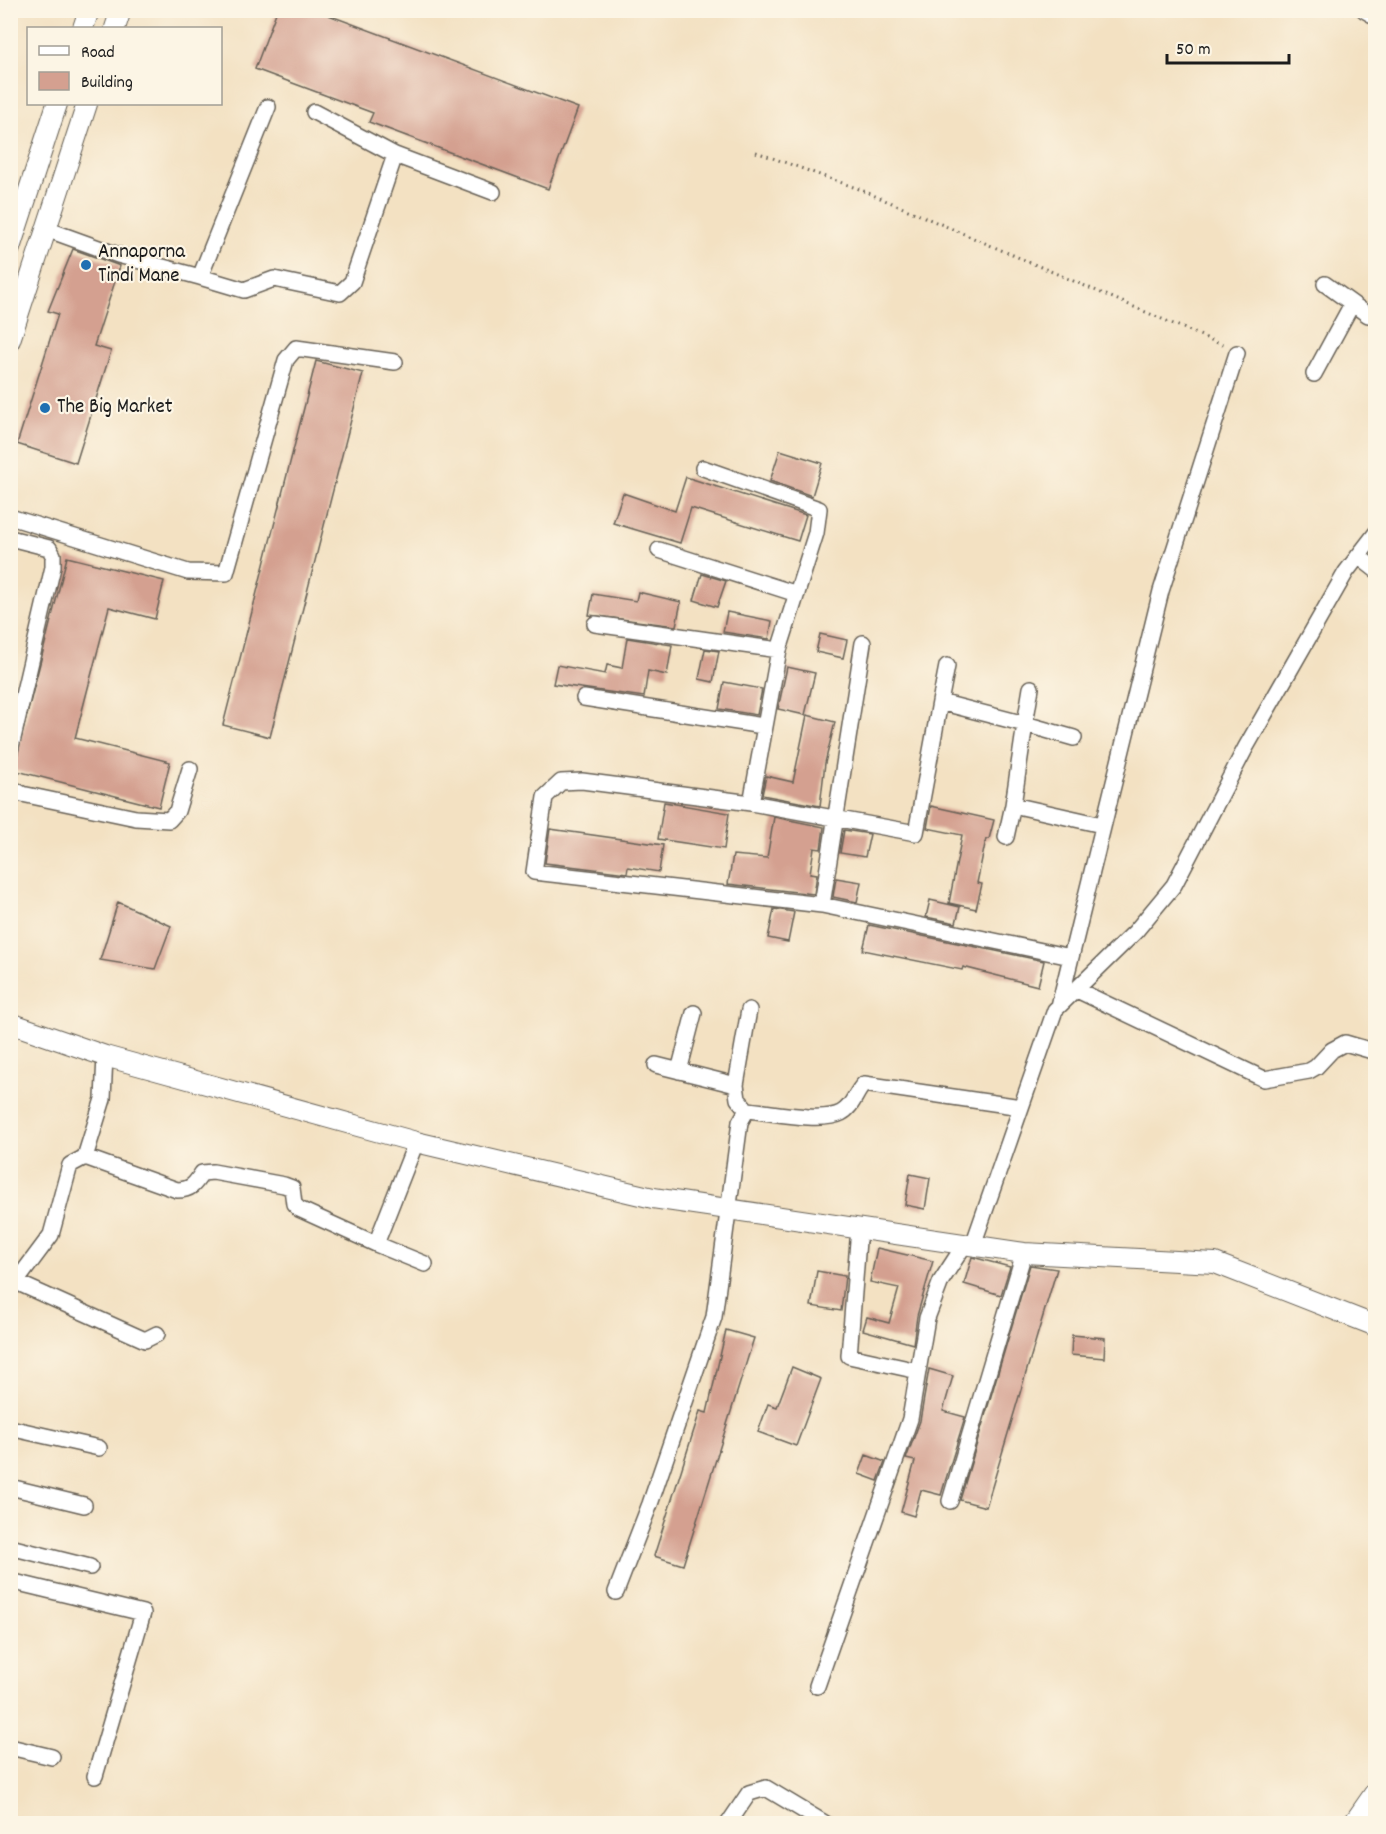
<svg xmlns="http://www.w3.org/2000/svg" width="1386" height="1834" font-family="Dekko,sans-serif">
<rect width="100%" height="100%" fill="#fcf5e5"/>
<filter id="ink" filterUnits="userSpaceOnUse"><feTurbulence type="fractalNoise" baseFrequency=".0167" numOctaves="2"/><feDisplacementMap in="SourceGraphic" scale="12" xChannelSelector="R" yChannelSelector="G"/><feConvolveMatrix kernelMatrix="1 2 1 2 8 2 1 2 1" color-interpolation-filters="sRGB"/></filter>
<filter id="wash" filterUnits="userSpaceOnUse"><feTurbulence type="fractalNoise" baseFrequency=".008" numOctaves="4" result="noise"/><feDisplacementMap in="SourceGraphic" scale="24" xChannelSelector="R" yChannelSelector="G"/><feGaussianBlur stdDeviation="1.35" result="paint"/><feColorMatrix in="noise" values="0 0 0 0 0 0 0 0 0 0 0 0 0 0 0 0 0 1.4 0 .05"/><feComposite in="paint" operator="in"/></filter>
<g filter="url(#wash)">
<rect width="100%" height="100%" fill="#f3e1c2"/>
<g id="blocks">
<path fill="#d4a090" d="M277,10h38l263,98 -30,81 -179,-67 4,-9 -118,-44z
M73,249l47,17 -26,80 17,5 -35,112 -59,-19 41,-130 -10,-3z
M316,361l47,12 -93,364 -47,-12z
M780,450l42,13 -10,33 -42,-15z
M686,477l120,38 -8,26 -107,-33 -11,35 -67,-20 10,-30 52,18z
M67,557l97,24 -9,38 -46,-12 -34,131 95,24 -11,45 -146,-37z
M702,574l24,7 -9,26 -23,-7z
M638,592l43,10 -5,24 -87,-11 4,-21 43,7z
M727,612l45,9 -3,18 -46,-7z
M820,634l27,6 -4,18 -27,-6z
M627,638l45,7 -5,30 -19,-4 -4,26 -91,-13 4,-19 48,9 2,-9 15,3z
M705,649l14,2 -6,31 -14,-3z
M787,667l28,6 -10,42 -27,-6z
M724,682l38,7 -5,26 -38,-6z
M807,715l28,7 -10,41 -5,43 -58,-11 4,-19 27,6z
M664,802l65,11 -5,36 -66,-10z
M931,806l63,14 -5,19h-3l-9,44 5,1 -6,25 -27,-6 13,-68 -35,-7z
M774,817l50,10 -3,22 -7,-1 -4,25 7,1 -3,20 -86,-10 5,-29 34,3z
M550,829l113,16 -4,27 -31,-5 -1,6 -82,-10z
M844,830l26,4 -5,23 -25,-4z
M836,878l25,4 -4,20 -24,-5z
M930,900l30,7 -4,16 -30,-6z
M118,902l53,24 -16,43 -55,-9z
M774,909l20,3 -6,30 -20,-4z
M869,925l175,36 -6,25 -75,-19 -1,3 -99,-20z
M910,1174l20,4 -5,31 -20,-4z
M877,1248l56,13 -16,55 -4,28 -50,-14 4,-13 22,6 10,-35 -29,-6z
M972,1257l38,10 -9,28 -37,-11z
M1030,1265l27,4 -71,238 -26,-7z
M817,1271l28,5 -4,35 -30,-5z
M726,1330l28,8 -71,227 -29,-9 46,-145 7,2z
M1072,1335l33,3 -1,20 -33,-3z
M792,1367l29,12 -25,67 -38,-14 10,-28 9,3z
M929,1369l24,7 -10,35 22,6 -24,78 -20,-5 -7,26 -13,-4 14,-51 -9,-2 14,-38z
M866,1455l19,7 -7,19 -19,-7z"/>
</g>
</g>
<g filter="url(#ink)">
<use href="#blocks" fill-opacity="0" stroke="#676156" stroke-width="1.5"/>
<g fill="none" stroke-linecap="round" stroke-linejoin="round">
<defs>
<path id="minor" d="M1364,10l12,7
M314,112l81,43 98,37
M46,229l72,26 82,22 68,-170
M200,277l44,13 30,-11 66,14 12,-11 43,-127
M1325,284l43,31
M1314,374l38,-70
M703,468l116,41 -3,24 -37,117 -28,153 165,30 24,-131 85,22 6,-36
M10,517l178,55 38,1 60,-213 10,-12 99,14
M10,538l39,10 4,7v12l-43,184
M659,550l138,44
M1358,556l18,14
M595,624l184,26
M584,698l179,28
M940,702l7,-36
M1074,738l-49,-14 -12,81 89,20
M10,787l12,7 114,24 33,2 8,-9 13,-42
M751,803l-169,-22 -21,1 -16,15 -11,75 288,33 249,52
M1006,837l7,-32
M822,905l41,-262
M1077,990l187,89 45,-8 7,-4 16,-17 13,-7 31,9
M1059,1006l102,-415 76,-238
M656,1065l80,20
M679,1071l15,-58
M747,1110l-9,-11 -2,-14 13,-75
M416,1142l-40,102 49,20
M85,1157l92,33c14,0 18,-6 25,-17l11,-1 71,13 8,3 2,16 5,5 77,35
M859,1228l-10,128 69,15
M973,1245l82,-235 80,-78 39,-47 72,-138 100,-175 30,-39
M10,1280l6,2 35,-47 19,-70 15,-8 18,-58 2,-43
M16,1282l129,58 12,-6
M10,1428l89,20
M10,1487l74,18
M950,1501l74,-248
M10,1547l80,20
M10,1581l133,32 -48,163
M616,1592l34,-88 64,-187 26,-195 7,-12c23,2 75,13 94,3 12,-6 14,-20 23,-29l157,23
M817,1686l93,-267 17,-101 14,-37 24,-37
M10,1747l42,10
M728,1824l21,-31 17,-5 60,36"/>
<path id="major" d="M83,28l6,-18
M115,28l6,-18
M10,248l47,-144
M10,340l77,-236
M10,1023l95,33 311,86 237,56 371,55 191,10 161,63
M1353,1824l23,-33"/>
</defs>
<use href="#minor" stroke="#676156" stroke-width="18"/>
<use href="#major" stroke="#676156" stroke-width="22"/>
<path stroke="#676156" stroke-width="3" stroke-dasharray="1.5 4.5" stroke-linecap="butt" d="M756,152l103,37 366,157"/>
<use href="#minor" stroke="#fff" stroke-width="15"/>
<use href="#major" stroke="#fff" stroke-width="20"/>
</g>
</g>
<g fill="#1f6fb2" stroke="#fcf5e5" stroke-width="2">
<circle cx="86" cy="265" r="6"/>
<circle cx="45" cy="408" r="6"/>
</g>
<g text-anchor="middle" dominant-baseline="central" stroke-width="4.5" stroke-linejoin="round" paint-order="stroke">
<g font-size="21" fill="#1c1c1c" stroke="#fcf5e5" text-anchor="start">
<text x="98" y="253">Annaporna<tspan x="98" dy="24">Tindi Mane</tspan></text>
<text x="57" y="408">The Big Market</text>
</g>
</g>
<rect width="1386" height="1834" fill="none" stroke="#fcf5e5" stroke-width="36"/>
<rect x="27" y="27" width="195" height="78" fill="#fcf5e5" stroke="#a29e95" stroke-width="1.5"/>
<rect x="39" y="46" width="30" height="9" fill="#ffffff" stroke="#a29e95" stroke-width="1.5"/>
<text x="81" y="57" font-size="18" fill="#1c1c1c">Road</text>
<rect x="39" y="72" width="30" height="18" fill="#d4a090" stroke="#a29e95" stroke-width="1.5"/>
<text x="81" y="87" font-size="18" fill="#1c1c1c">Building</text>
<path d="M1167 54v9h122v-9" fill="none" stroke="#1c1c1c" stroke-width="3"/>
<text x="1176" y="54" font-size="18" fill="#1c1c1c" stroke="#fcf5e5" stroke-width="4.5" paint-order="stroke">50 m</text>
</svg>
